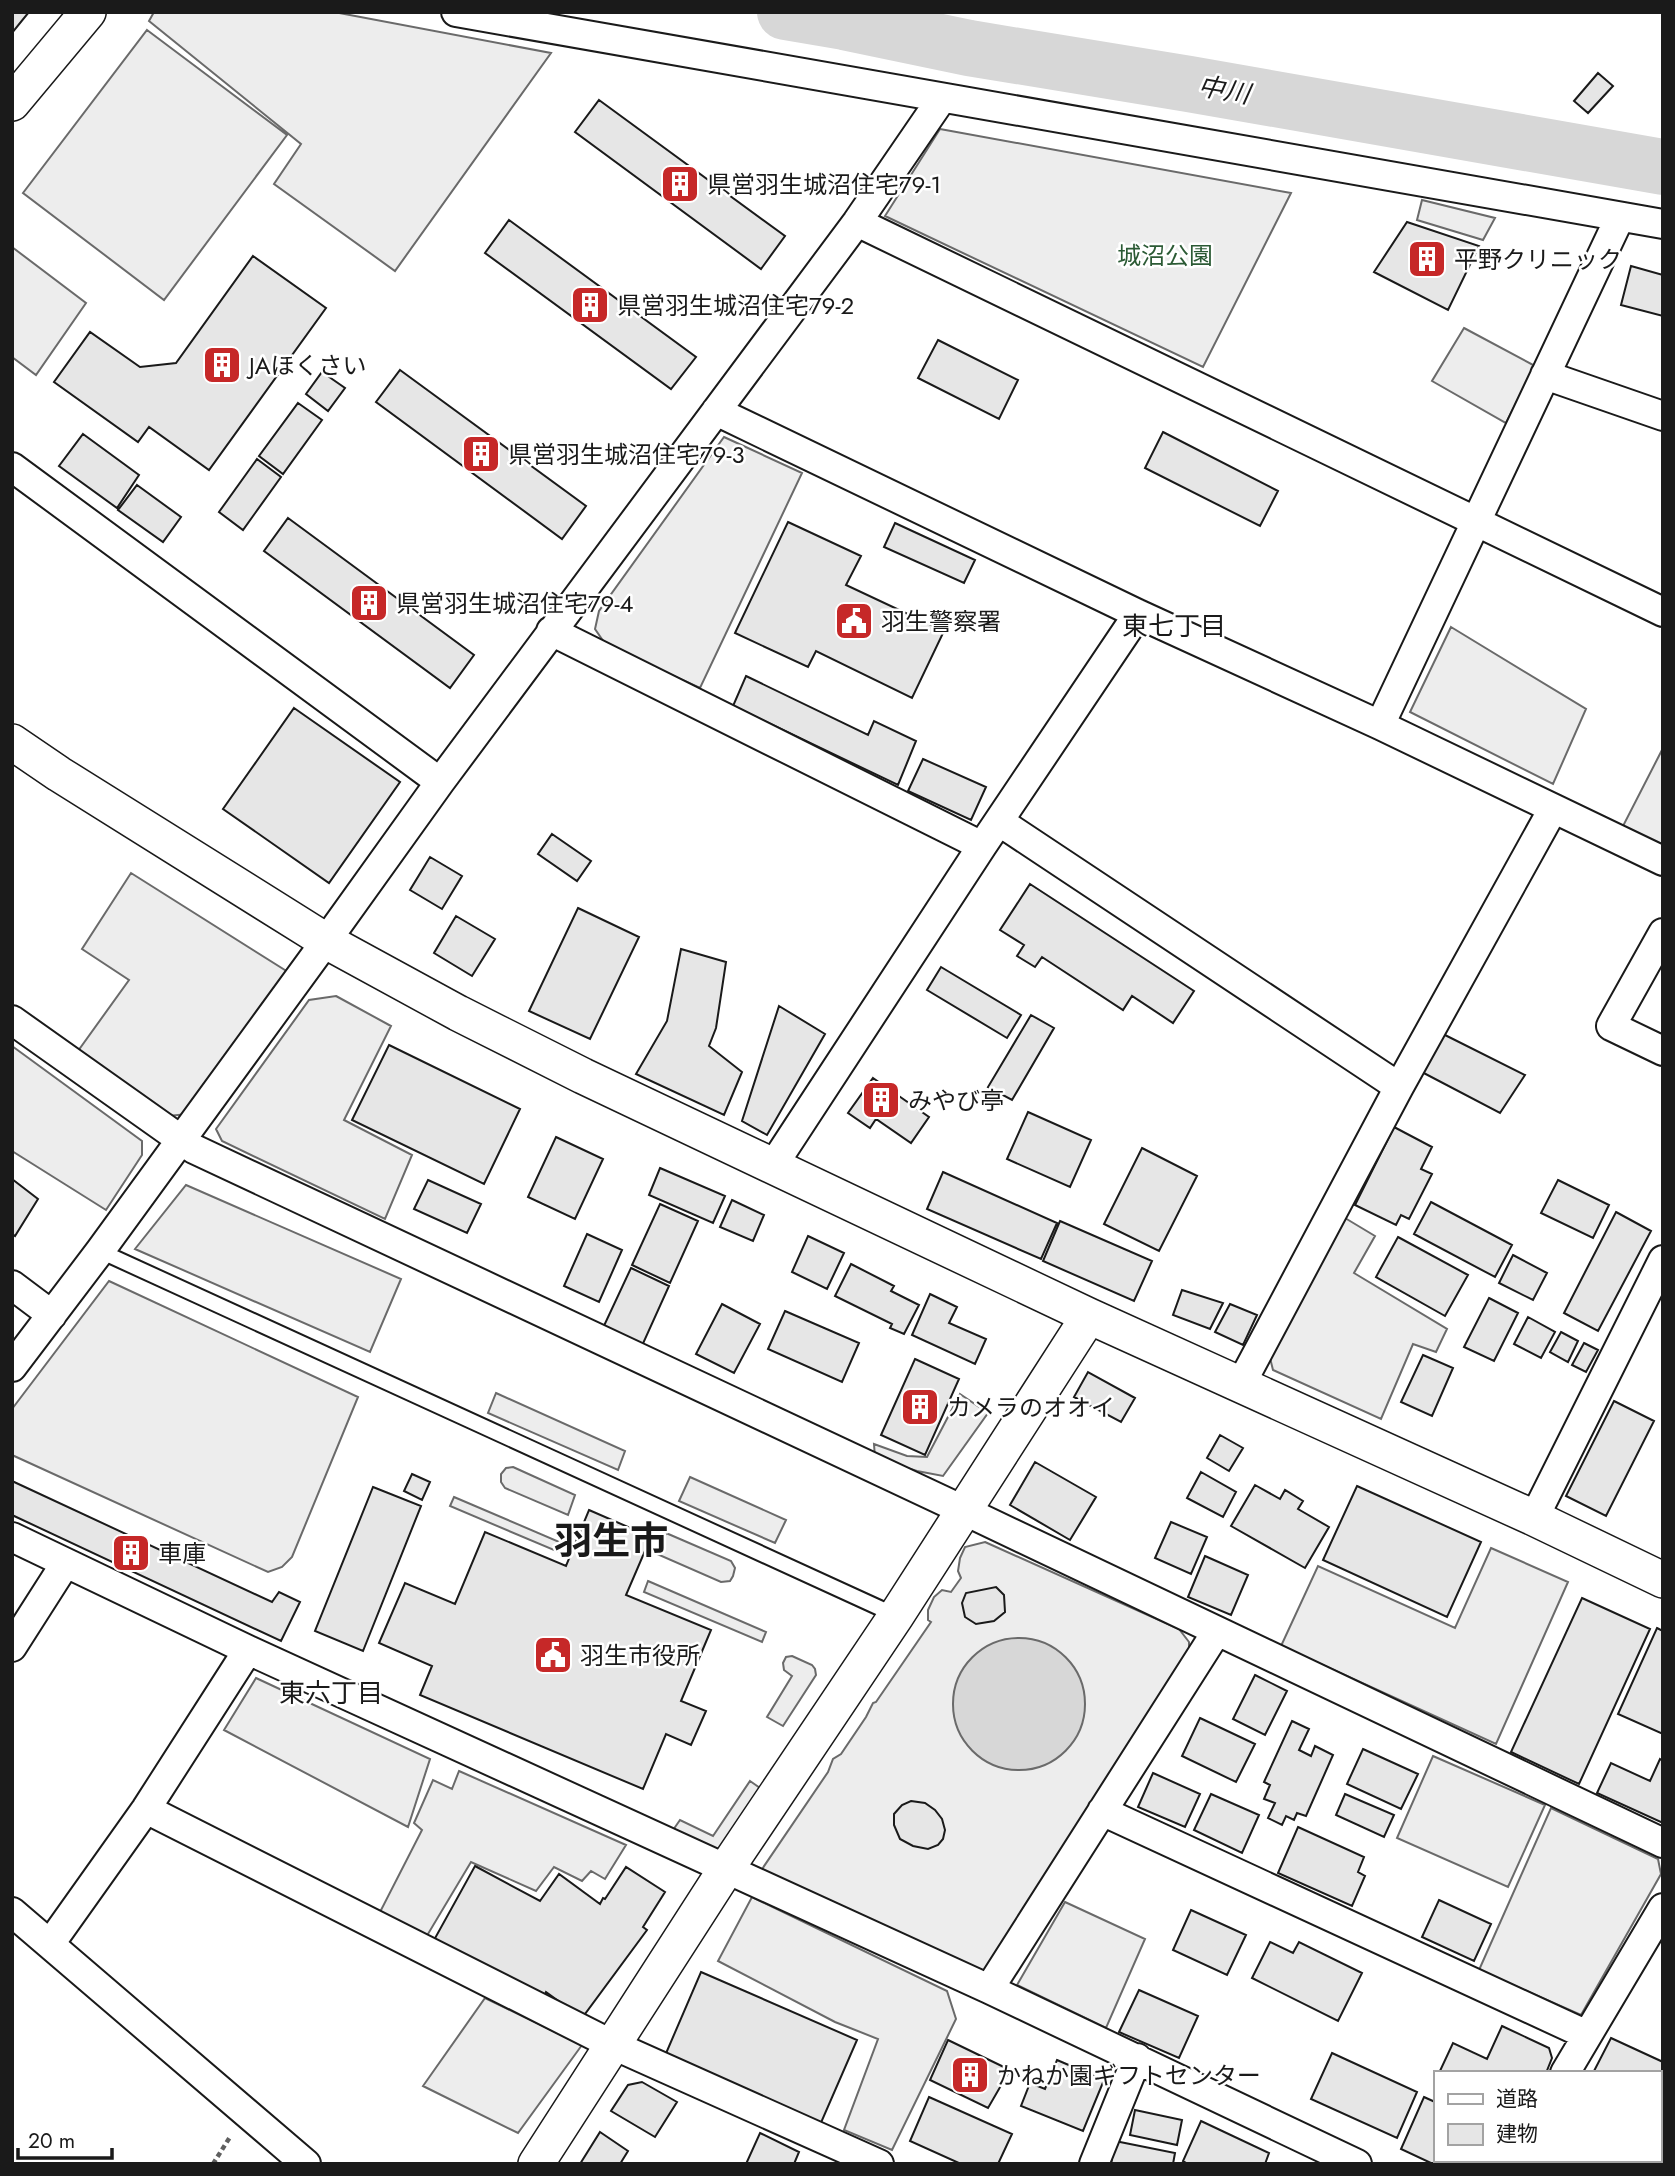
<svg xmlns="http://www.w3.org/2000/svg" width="1675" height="2176" font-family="Jost,'Noto Sans JP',sans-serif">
<rect width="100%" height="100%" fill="#fff"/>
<path fill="#ededed" stroke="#6a6a6a" stroke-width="2" d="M154,12h180l217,41 -156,218 -121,-87 27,-40 -152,-123z
M147,30l140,105 -123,165 -141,-107z
M940,129l351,64 -88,174 -318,-151z
M1422,200l73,18 -12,22 -66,-20z
M12,247l74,56 -50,72 -24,-18z
M1464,328l71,38 -29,57 -74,-42z
M724,437l78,36 -102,215 -94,-43 -11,-16 4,-18z
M1451,627l135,82 -33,75 -143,-72z
M1663,748v99l-40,-21z
M131,873l157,99 -100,142 -20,2 -90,-65 51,-71 -47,-31z
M336,996l55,30 -47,94 68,35 -27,64 -163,-78 -6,-12 93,-129z
M12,1046l130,95v14l-36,55 -94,-59z
M186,1185l215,94 -31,73 -235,-103z
M1345,1218l30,18 -21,37 93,56 -11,23 -23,-8 -32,75 -108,-49 -3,-12z
M109,1281l249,116 -66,160 -10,10 -14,5 -256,-117v-46z
M496,1393l129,58 -7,19 -130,-57z
M960,1394l28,19 -45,63 -26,-5 -42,-13 -1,-14 33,12 20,1z
M513,1467l62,28 -7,20 -63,-27 -4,-6v-8l5,-6z
M690,1477l96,43 -11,23 -96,-42z
M454,1497l110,47 -3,9 -111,-47z
M666,1533l65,28 4,7 -2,8 -3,5 -9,1 -64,-28z
M985,1542l194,87 10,13v18l-200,313 -231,-98 70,-103 5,-13 8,-5 25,-37 7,-14 3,-1 55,-80 -3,-2v-10l6,-13 8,-7 9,2 10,-14 -3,-7 2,-13 5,-11z
M1491,1548l77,34 -72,162 -215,-98 37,-80 137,62z
M648,1581l118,51 -4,10 -118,-50z
M792,1656l20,9 3,4 1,6 -33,51 -16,-9 25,-41 -8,-6 -1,-7 3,-6z
M256,1678l174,81 -22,68 -184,-97z
M1433,1756l112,49 -37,82 -111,-49z
M459,1771l167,74 -21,34 -14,-8 -9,10 -28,-14 -18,24 -65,-29 -46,77 -45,-27 42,-82 -8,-7 19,-43 19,9z
M750,1781l10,7 -42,63 -45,-21 7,-10 33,16z
M1551,1808l107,51 3,15 -80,141 -102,-45z
M752,1897l195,94 9,28 -64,131 -48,-20 34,-91 -43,-17 -117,-61z
M1065,1902l80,37 -39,89 -89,-43z
M485,1998l97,47 -64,88 -95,-47z"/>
<path fill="#d7d7d7" stroke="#6a6a6a" stroke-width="2" d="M953 1704a66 66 0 1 1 132 0a66 66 0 1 1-132 0Z"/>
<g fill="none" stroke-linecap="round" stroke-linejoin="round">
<path stroke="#d7d7d7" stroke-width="56" d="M785,12l59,10 125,26 220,36 474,83"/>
</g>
<path fill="#e6e6e6" stroke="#1a1a1a" stroke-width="2" d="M12,12h17l-17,21z
M1598,73l15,13 -25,27 -14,-12z
M599,100l186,136 -24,33 -186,-137z
M509,220l187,137 -25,32 -186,-136z
M1407,222l72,24 -31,64 -74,-38z
M253,256l73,52 -117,162 -60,-43 -11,15 -84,-60 36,-50 50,35 36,-4z
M1631,266l32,9v41l-42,-11z
M938,340l80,40 -19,39 -81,-41z
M400,370l186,136 -24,33 -186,-137z
M322,372l23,16 -17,23 -22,-17z
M298,403l24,17 -39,54 -24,-18z
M1163,432l115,59 -18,35 -115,-58z
M83,434l56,41 -22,33 -58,-42z
M257,459l24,18 -38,53 -24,-18z
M137,485l44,32 -18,25 -45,-32z
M288,518l186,137 -24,33 -186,-137z
M788,522l73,34 -15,29 98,46 -32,67 -96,-47 -8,16 -73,-34z
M895,523l80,37 -11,23 -80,-36z
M746,676l122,59 6,-14 42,20 -18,44 -165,-79z
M294,708l106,74 -71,101 -106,-74z
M923,759l63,28 -15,33 -63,-29z
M552,834l39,27 -14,20 -39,-27z
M430,857l32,19 -20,33 -32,-19z
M1030,884l164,107 -21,32 -41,-27 -9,14 -81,-53 -7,10 -18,-11 7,-11 -24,-15z
M578,908l61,29 -49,102 -61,-28z
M456,916l39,23 -23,37 -38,-23z
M681,949l45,13 -10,66 -7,18 33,26 -18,43 -88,-41 31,-53z
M941,967l80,48 -14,23 -80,-48z
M779,1006l46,28 -58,101 -25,-14z
M1031,1015l23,13 -42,72 -24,-13z
M1439,1032l86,43 -25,38 -82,-43z
M389,1045l131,64 -36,75 -132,-64z
M873,1078l56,39 -18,26 -35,-24 -6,9 -22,-15z
M1028,1112l63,28 -21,47 -63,-28z
M1394,1127l38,20 -11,22 11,5 -23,45 -8,-4 -5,10 -41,-20z
M556,1137l47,22 -28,60 -47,-22z
M1142,1148l55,28 -38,75 -55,-27z
M660,1168l65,28 -12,27 -64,-28z
M943,1172l114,51 -16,36 -114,-50z
M12,1179l26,20 -23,37 -3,-2z
M428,1180l53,24 -14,29 -53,-24z
M1558,1180l51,25 -16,33 -52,-25z
M732,1200l32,15 -11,26 -33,-14z
M1431,1202l81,43 -17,32 -81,-43z
M660,1204l38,17 -28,62 -38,-18z
M1616,1212l35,19 -53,100 -34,-18z
M1060,1221l92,40 -18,40 -91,-40z
M587,1234l35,16 -23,52 -35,-16z
M808,1236l36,17 -17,36 -35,-17z
M1398,1237l70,38 -23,41 -69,-39z
M1513,1255l34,18 -14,27 -34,-17z
M851,1264l43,22 -3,5 28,14 -15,29 -14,-6 2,-4 -57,-28z
M631,1268l38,18 -28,62 -39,-18z
M1182,1290l41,13 -13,26 -37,-14z
M930,1294l27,13 -8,16 37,16 -11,25 -63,-29z
M1489,1298l29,15 -24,48 -30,-14z
M722,1304l38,20 -26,49 -38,-19z
M1230,1304l27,11 -14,30 -28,-13z
M785,1311l74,32 -17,39 -74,-33z
M1528,1317l27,15 -14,26 -27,-14z
M1561,1332l17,9 -10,21 -18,-10z
M1584,1343l14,7 -12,22 -14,-7z
M1423,1355l30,13 -21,48 -31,-14z
M915,1359l44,20 -34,76 -44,-20z
M1088,1372l47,26 -14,24 -47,-25z
M1614,1401l40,20 -48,95 -40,-20z
M1220,1435l23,13 -14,23 -22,-13z
M1035,1462l61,35 -26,43 -60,-35z
M1201,1472l35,20 -13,25 -36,-19z
M412,1474l18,8 -8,18 -18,-9z
M12,1481l260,121 7,-10 21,10 -19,39 -269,-126z
M1255,1485l25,14 5,-9 18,11 -5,8 31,18 -24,41 -74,-42z
M1357,1486l124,56 -34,75 -124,-57z
M373,1487l48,19 -58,145 -48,-20z
M589,1510l62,27 -25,58 85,35 -30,71 25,10 -15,34 -25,-11 -23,55 -223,-94 12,-29 -53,-23 26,-60 50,21 30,-72 81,34z
M1171,1522l36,15 -16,37 -36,-16z
M1205,1556l43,19 -17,40 -43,-18z
M996,1587l8,8 1,17 -11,9 -18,3 -11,-7 -3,-14 4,-10z
M1582,1598l68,31 -71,155 -68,-32z
M1657,1628l6,3v103l-45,-20z
M1255,1675l32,16 -22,44 -32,-16z
M1200,1718l55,26 -19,38 -54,-26z
M1292,1721l17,8 -10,21 12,6 4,-10 18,9 -27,61 -9,-3 -3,7 -8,-4 -4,9 -14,-7 7,-15 -11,-4 6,-14 -6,-3z
M1363,1749l55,25 -17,35 -54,-25z
M1660,1759l3,2v62l-66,-30 14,-30 39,18z
M1153,1773l47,21 -15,33 -47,-20z
M1211,1794l48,21 -17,38 -48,-23z
M1345,1794l49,21 -10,22 -48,-22z
M911,1801l14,2 10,7 7,9 3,11 -2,9 -5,6 -10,4 -15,-3 -13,-7 -6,-14v-11l8,-9z
M1298,1827l66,30 -6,15 7,4 -13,30 -74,-33z
M475,1866l65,35 19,-27 41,30 3,-6 2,1 21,-32 39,25 -22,35 4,3 -65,88 -36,-26 -3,7 -109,-59z
M1439,1900l52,24 -17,37 -52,-24z
M1191,1910l55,25 -19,40 -54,-25z
M1270,1942l23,11 6,-11 63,31 -24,48 -86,-43z
M701,1972l156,68 -37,85 -156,-67z
M1139,1990l59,26 -19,42 -60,-26z
M1502,2026l47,22 3,10 -6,15h-107l14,-30 34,16z
M1611,2038l52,24v15l-4,9v-13h-61l-4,-2z
M948,2040l62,30 -22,38 -58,-28z
M1332,2053l85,39 -20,46 -86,-39z
M1057,2060l47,20 -21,51 -62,-25 9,-23 15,6z
M642,2082l35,20 -22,35 -44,-26 17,-26z
M929,2097l83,37 -14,30h-37l-51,-23z
M1424,2097l11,5v58h69l-2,4h-69l-32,-15z
M1135,2110l47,10 -5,25 -47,-10z
M1201,2121l68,32 -4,11h-77l-5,-3z
M600,2132l28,19 -8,13h-40z
M760,2133l39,19 -5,12h-48z
M1115,2141l60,12 -2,11h-62z"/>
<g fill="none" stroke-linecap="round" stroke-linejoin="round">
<defs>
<path id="service" d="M100,1251l795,364
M1659,2106h4"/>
<path id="minor" d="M456,12l1207,212
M857,222l806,390
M1545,375l118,41
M716,411l422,203 242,111 283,136
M12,467l428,315
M551,631l431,215
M1380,725l240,-508
M1000,822l399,265
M1663,933l-52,93 52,25
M12,1020l182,129 769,361 700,333
M772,1167l210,-321 156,-232
M12,1285l40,30
M12,1367l88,-116 226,-310 114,-159 417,-560 85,-124
M1241,1384l158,-297 154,-278
M1534,1518l129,-258
M12,1537l236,113 741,339 368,175
M12,1647l53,-83
M146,1809l467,236 266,119
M1102,1811l485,224
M12,1912l294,252
M50,1944l96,-135 102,-159
M989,1989l228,-358
M1565,2073l98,-165
M1519,2161l3,3
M1094,2164l43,-106"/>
<path id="tertiary" d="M12,103l76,-91
M12,742l47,32 267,167 132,72 125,63 506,240 445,202 129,62
M536,2164l190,-295 170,-253 193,-300"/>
</defs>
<use href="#service" stroke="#1a1a1a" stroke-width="18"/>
<use href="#minor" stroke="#1a1a1a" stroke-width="32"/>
<use href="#tertiary" stroke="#1a1a1a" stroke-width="38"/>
<path stroke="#5f5f5f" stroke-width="4.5" stroke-dasharray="5 3.5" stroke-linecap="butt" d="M213,2164l17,-27"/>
<use href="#service" stroke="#fff" stroke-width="14"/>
<use href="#minor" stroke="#fff" stroke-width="28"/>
<use href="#tertiary" stroke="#fff" stroke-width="35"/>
</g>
<defs>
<symbol id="building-square" viewBox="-11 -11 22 22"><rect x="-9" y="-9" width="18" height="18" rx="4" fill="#c62828" stroke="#fff"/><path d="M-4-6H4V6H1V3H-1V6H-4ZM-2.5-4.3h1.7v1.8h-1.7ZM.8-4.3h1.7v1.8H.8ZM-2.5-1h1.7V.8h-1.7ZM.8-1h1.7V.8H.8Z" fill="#fff"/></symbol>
<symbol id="civic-square" viewBox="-11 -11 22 22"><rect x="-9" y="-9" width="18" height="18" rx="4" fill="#c62828" stroke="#fff"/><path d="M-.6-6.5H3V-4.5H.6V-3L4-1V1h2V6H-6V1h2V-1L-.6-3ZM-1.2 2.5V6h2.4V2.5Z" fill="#fff"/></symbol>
</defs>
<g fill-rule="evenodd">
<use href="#building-square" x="658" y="162" width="44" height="44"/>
<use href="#building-square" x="1405" y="237" width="44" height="44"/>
<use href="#building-square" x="568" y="283" width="44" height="44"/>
<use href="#building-square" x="200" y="343" width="44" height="44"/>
<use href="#building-square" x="459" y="432" width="44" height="44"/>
<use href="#building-square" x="347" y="581" width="44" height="44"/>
<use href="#civic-square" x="832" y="599" width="44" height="44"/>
<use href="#building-square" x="859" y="1078" width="44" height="44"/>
<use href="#building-square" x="898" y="1385" width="44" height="44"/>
<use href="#building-square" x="109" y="1531" width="44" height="44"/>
<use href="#civic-square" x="531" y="1633" width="44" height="44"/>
<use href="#building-square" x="948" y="2053" width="44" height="44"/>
</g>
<g text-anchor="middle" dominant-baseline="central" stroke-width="5" stroke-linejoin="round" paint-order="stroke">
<g font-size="24" fill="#1a1a1a" stroke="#fff" text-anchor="start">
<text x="707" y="184">県営羽生城沼住宅79-1</text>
<text x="1454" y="259">平野クリニック</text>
<text x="617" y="305">県営羽生城沼住宅79-2</text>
<text x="249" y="365">JAほくさい</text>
<text x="508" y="454">県営羽生城沼住宅79-3</text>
<text x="396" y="603">県営羽生城沼住宅79-4</text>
<text x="881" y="621">羽生警察署</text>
<text x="908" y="1100">みやび亭</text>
<text x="947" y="1407">カメラのオオイ</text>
<text x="158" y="1553">車庫</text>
<text x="580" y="1655">羽生市役所</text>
<text x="997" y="2075">かねか園ギフトセンター</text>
</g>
<g font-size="24" fill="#2b5a34" stroke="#fff">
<text x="1165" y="255">城沼公園</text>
</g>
<g font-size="26" font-style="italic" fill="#1a1a1a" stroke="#fff">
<text transform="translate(1224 90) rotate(10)">中川</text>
</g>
<g font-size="26" fill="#1a1a1a" stroke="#fff">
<text x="1174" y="626">東七丁目</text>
<text x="331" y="1693">東六丁目</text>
</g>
<g font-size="38" font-weight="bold" fill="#1a1a1a" stroke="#fff">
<text x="611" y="1540">羽生市</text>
</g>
</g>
<rect width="1675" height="2176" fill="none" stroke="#1a1a1a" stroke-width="28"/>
<rect x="1434" y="2071" width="228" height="91" fill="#ffffff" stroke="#a3a3a3" stroke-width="2"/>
<rect x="1448" y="2094" width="35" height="10" fill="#ffffff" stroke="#a3a3a3" stroke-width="2"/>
<text x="1496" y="2106" font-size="21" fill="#1a1a1a">道路</text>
<rect x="1448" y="2124" width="35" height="21" fill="#e6e6e6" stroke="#a3a3a3" stroke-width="2"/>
<text x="1496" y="2141" font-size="21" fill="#1a1a1a">建物</text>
<path d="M18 2148v10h94v-10" fill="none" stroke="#1a1a1a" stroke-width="3.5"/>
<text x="28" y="2148" font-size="21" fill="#1a1a1a" stroke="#ffffff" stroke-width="5" paint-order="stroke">20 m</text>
</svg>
